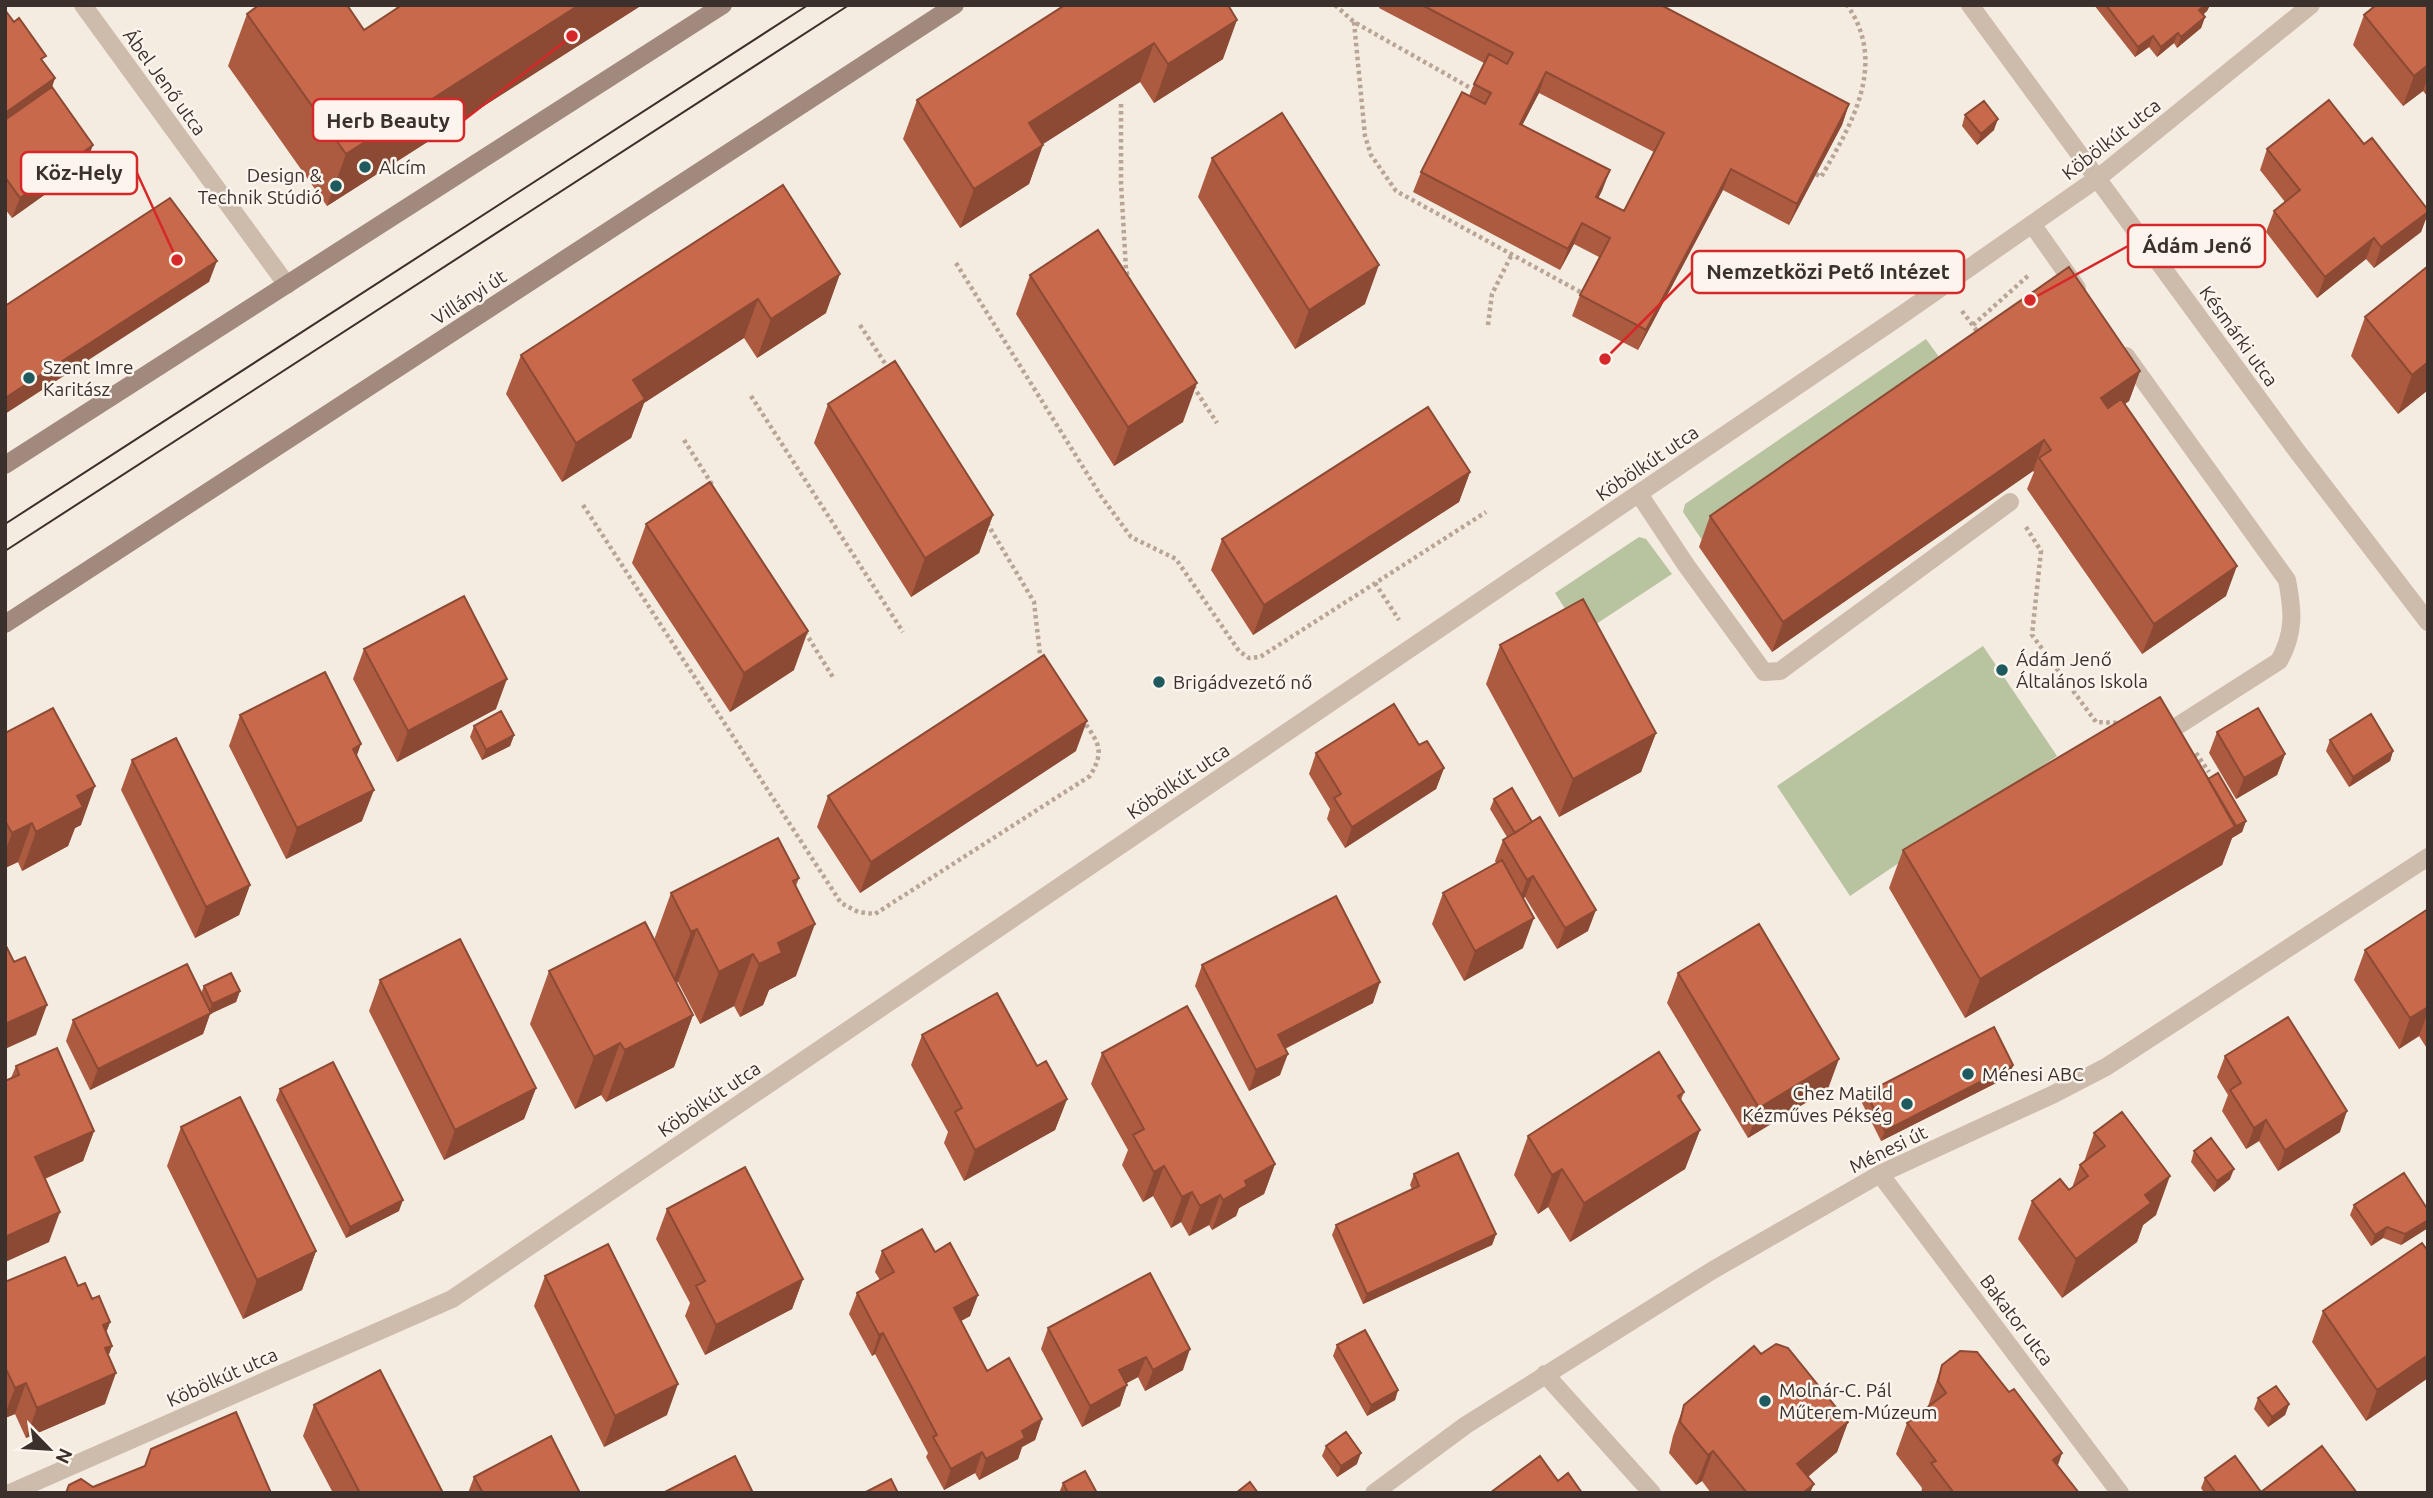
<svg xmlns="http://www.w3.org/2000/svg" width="2433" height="1498" font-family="Ubuntu,sans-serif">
<rect width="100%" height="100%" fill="#f4ebe1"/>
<path fill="#b8c4a0" d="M1926,339l24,33 -246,171 -21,-31 2,-8z
M1639,537l7,2 26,35 -91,60 -26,-41z
M1983,646l74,110 -207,140 -73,-110z"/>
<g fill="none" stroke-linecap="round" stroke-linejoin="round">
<path stroke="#b9a596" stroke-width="4.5" stroke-dasharray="3.5 3.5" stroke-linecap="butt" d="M1335,5l19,17 120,68
M1354,22l11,114 6,19 25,36 188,103
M1121,104v79l5,87 4,13
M1816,174l5,3c31,-53 67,-114 26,-172
M956,263l145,233 30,41 45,22 63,92 10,7 11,-1 226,-145
M1962,311l18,24
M860,325l30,46
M1488,325l4,-31 20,-40
M1973,325l57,-51
M1193,386l24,37
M751,396l152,236
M684,440l29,46
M583,505l258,398 17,9 17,2 215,-138c15,-26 9,-32 -7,-56
M987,523l47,79 6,52 4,6
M2026,527l15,24 -9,84 64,87 26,1
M1375,583l24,37
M805,632l29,47
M2196,753l13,19"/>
<path stroke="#cdbbac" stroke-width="18" d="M2032,224l45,64
M2126,356l161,224c6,30 8,53 -8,81l-100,64
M1639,494l47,71 78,107 16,-1 230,-169
M1545,1374l107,119"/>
<path stroke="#cdbbac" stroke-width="18" d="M83,5l204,280
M1970,5l327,446 131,171
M1880,1174l240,319
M10,1493l442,-194 1454,-987 192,-134 213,-173
M1374,1493l92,-68 247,-155 167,-96 174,-80 52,-27 322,-210"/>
<path stroke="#a18a7d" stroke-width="18" d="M5,465l718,-460
M5,624l950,-619"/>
<path stroke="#3b302b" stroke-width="2" d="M5,524l803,-519
M5,551l844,-546"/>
</g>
<path fill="#ac5a40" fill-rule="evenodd" d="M397,5h245l-315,201 -99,-140 19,-52 117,16 32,-21z
M1065,5l158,54 -69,44 -14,-21 -97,62 -14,40 -69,44 -57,-89 14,-39z
M1380,5h281l188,99 -7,21 -53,100 -66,-35 -85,160 -66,-34 8,-21 19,-38 -25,-13 -14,26 -147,-78 8,-20 48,-76 5,-12 10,-21 -105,-55zM1539,93l115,59 -30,59 -26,-13 12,-28 -88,-45z
M2094,5h116l-3,6 -4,4 2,2 -4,11 -24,20 -3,-5 -17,14 -8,-10 -14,10z
M2428,5v92l-5,-6 -20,15 -50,-61 11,-30z
M5,10l50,68 -3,9 33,79 -73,52 -7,-9z
M1965,115l29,15 -17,15 -15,-19z
M2364,144l64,66v4l-7,18 -47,36 -8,-9 -49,39 -51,-66 8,-21 11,-9 -25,-32 7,-21z
M1212,158l153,146 -70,45 -97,-152z
M783,185l43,128 -69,45 -13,-20 -100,65 -13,35 -69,44 -56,-88 15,-39z
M2428,266v124l-30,24 -47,-58 14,-39z
M1030,275l153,147 -69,44 -98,-152z
M2140,371l-11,30 -4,3 101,192 -84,58 -115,-165 7,-17 -1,-1 -261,181 -73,-105 11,-31z
M828,404l165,111 -14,38 -68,44 -97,-154z
M1470,472l-11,30 -206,133 -42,-65 11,-31z
M646,524l148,146 -64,42 -98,-149z
M1500,645l156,88 -15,39 -82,45 -73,-133z
M364,649l132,60 -99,53 -44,-83z
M240,715l117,42 5,64 -76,38 -57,-113z
M474,726l40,9 -4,11 -28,14 -12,-23z
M2217,732l68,22 -8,21 -41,24 -27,-46z
M5,733l76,92 -6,3 -7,18 -46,25 -4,-9 -13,6z
M2330,740l63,11 -3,10 -41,26 -23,-36z
M1419,745l25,23 -8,21 -91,59 -18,-29 3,-10 -21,-35 7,-21z
M1076,751l-216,142 -43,-66 11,-31z
M132,760l118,125 -11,30 -44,23 -74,-148z
M2208,779l38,42 -4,11 -10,6 -10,27 -257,153 -76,-130 14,-38z
M1494,799l94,132 -31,18 -32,-52 -2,2v49l-59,33 -32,-57 11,-31 53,-30 -1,-2 8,-21 4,-3 -17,-28z
M799,878l-3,8v90l-27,14 -6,15 -23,12 -6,-11 -34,18 -22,-42h-2l17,33 -19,52 -68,35 -5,-7 -26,14 -45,-85 19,-53 105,-31 17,-47z
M2428,909v141l-9,-14 -20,13 -45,-69 11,-30z
M1202,965l171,38 -88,46 -5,26 -31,16 -54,-105z
M1678,973l150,116 -80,49 -81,-135z
M380,980l156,108 -12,31 -80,41 -75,-149z
M204,986l36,5 -4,11 -26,12 -7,20 -113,56 -24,-49 7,-21 128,-27z
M922,1035l115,31 30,33 -12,31 -91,51 -20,-38 4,-11 -37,-67z
M1102,1053l173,111 -11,30 -25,14 -3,8 -24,14 -3,-5 -20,11 -8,-14 -10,6 -18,-32 -10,6 -21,-37 6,-15 -37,-66z
M2225,1056l115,76 -62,39 -19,-30 -13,8 -24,-38 6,-16 -11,-18z
M2013,1065l-3,11 -129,65 -19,-38 4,-10z
M16,1066l78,65 -11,30 -38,18 4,63 -44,20v-181l6,-3z
M280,1089l119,122 -53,27 -70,-138z
M1684,1092l-3,8 19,30 -15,39 -115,73 -22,-35 -10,7 -24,-39 14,-39z
M181,1127l135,124 -14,39 -59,29 -76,-153z
M2094,1133l62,82 -13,10 -6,17 -75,56 -44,-59 14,-38 37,-11 3,-2 8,-23 4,-3z
M2194,1151l36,28 -16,13 -23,-30z
M1414,1174l82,60 -4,11 -129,59 -31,-69 4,-10 76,-36 -2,-4z
M2354,1205l74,5v18l-27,17 -18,-7 -12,8 -21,-31z
M667,1209l136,70 -11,30 -87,46 -20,-39 5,-13 -34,-64z
M882,1251l53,1 43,43 -8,21 -9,5 26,50 55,48 -7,21 -13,7 -4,12 -39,21 -4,-7 -31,17 -18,-33 2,-4 -53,-99 -3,2 -23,-42 8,-21 23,-13 -5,-8z
M2428,1251v127l-62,43 -54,-79 11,-31z
M1150,1273l33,97 -38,21 -7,-14 -11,6 -7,23 -38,21 -41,-78 7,-21z
M545,1276l122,139 -63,32 -70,-141z
M5,1282l73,4 14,13 18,23 -4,10 6,14 -4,10 -3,48 -79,34 -11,-24 -10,4z
M1337,1345l61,45 -3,10 -28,16 -34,-60z
M1761,1354l87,68 -11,30 -29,25 2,16h-99l-9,-12 -6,4 -27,-32 4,-17 11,-31z
M1942,1365l67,27 53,61 -4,12 21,28h-158l1,-5 -26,-34 11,-31 21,-17z
M2258,1398l31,6 -4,11 -17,12 -14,-18z
M314,1405l129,88h-110l-30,-57z
M1326,1446l31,18 -20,13 -15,-21z
M474,1477l106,16h-112z
M2205,1478l56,14 96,1h-153l-3,-5z
M1063,1483l34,10h-38z"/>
<path fill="#8c4a34" d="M579,5h63l-315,201 19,-52z
M2205,5h5l-3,6 -11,9 3,-10z
M2205,17l-4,11 -24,20 4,-11z
M1237,20l-14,39 -69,44 14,-39z
M2178,33l-4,10 -17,14 4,-10z
M2153,36l-4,11 -14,10 3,-10z
M1154,43l-14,39 -125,80 14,-39z
M2428,65v12l-5,14 -20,15 11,-30z
M1546,72l-7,21 -27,52 8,-21z
M55,78l-11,30 -39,28v-23z
M1849,104l-7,21 -53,100 8,-21z
M1998,119l-4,11 -17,15 4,-11z
M93,145l-8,21 -73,52 8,-20z
M1043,145l-14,39 -69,44 14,-39z
M1731,169l-8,21 -85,160 8,-20z
M1610,170l-8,21 -14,27 8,-21z
M2428,212l-7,20 -47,36 7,-21z
M1582,223l-8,21 -14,26 8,-21z
M2374,238l-8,21 -49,39 8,-21z
M217,261l-8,21 -204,132v-16z
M1379,265l-14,39 -70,45 14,-39z
M840,274l-14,39 -69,45 14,-39z
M758,299l-14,39 -100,65 -13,35 -69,44 14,-39 57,-63z
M2428,362v28l-30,24 14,-39z
M2140,371l-11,30 -39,27 11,-30z
M1197,383l-14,39 -69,44 14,-39z
M2044,440l-11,31 -261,181 11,-30z
M1470,472l-11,30 -206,133 11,-30z
M993,515l-14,38 -68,44 14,-39z
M2237,566l-11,30 -84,58 12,-30z
M808,631l-14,39 -64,42 14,-39z
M507,679l-11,30 -99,53 11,-31z
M1087,721l-11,30 -216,142 11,-31z
M1656,733l-15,39 -82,45 14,-38z
M514,735l-4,11 -28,14 4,-10z
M361,744l-11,31 3,-26z
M2393,751l-3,10 -41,26 4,-10z
M2285,754l-8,21 -41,24 8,-21z
M1444,768l-8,21 -91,59 7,-21z
M95,786l-14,39 -6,3 -7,18 -46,25 14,-39 41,-36z
M374,790l-12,31 -76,38 11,-31z
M2246,821l-4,11 -10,6 -10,27 -257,153 15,-39z
M32,823l-14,39 -13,6v-16l7,-19z
M1533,876l-8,21 -6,4 8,-21z
M250,885l-11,30 -44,23 11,-31z
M1596,910l-8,21 -31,18 8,-21z
M1534,918l-11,30 -59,33 11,-30z
M815,924l-19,52 -27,14 -6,15 -23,12 19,-53 19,-21z
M697,929l-19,53 -6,2 19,-52z
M753,954l-19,52 -34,18 19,-52z
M1380,982l-7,21 -103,53 8,-21z
M240,991l-4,11 -26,12 -7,20 -113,56 8,-21 111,-55 3,-10z
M47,1005l-11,30 -31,14v-25z
M2428,1007v5l-9,24 -20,13 11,-31z
M693,1015l-19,52 -68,35 19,-52z
M620,1043l-19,52 -26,14 19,-52z
M1288,1054l-8,21 -31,16 7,-21z
M1839,1059l-11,30 -80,49 11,-30z
M2013,1065l-3,11 -129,65 4,-10z
M536,1088l-12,31 -80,41 11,-30z
M1067,1099l-12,31 -91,51 11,-31z
M2347,1111l-7,21 -62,39 7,-21z
M2266,1120l-7,21 -13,8 8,-21z
M1700,1130l-15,39 -115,73 14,-39z
M94,1131l-11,30 -59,27 11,-31z
M1275,1164l-11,30 -25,14 -3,8 -24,14 11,-30 22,-19z
M1164,1166l-11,30 -10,6 11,-30z
M1562,1169l-14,38 -10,7 14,-39z
M2234,1169l-4,10 -16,13 3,-11z
M2170,1176l-14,39 -13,10 -6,17 -75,56 14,-39 69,-64z
M1192,1192l-11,30 -10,6 11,-31z
M1220,1195l-11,30 -20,11 11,-30z
M403,1200l-4,11 -53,27 4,-11z
M60,1212l-11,30 -44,20v-25z
M2428,1220v8l-27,17 4,-11z
M2387,1227l-4,11 -12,8 4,-11z
M1496,1234l-4,11 -129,59 4,-10z
M316,1251l-14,39 -59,29 14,-39z
M803,1279l-11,30 -87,46 11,-30z
M978,1295l-8,21 -24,13 8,-21z
M110,1322l-11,31 4,-28z
M883,1333l-8,21 -3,2 7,-21z
M112,1346l-11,30 4,-28z
M1190,1349l-7,21 -38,21 8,-21z
M2428,1355v23l-62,43 11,-31z
M1146,1357l-8,20 -26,14 7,-21z
M116,1373l-11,31 -79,34 11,-30z
M26,1383l-11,31 -10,4v-4l10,-26z
M678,1384l-11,31 -63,32 11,-31z
M1127,1385l-7,21 -38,21 8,-21z
M1398,1390l-3,10 -28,16 4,-11z
M2289,1404l-4,11 -17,12 4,-10z
M1042,1419l-7,21 -13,7 -4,12 -39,21 7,-21 36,-28z
M1848,1422l-11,30 -49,41 9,-29z
M1713,1451l-11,30 -6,4 12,-30z
M982,1452l-7,21 -31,17 7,-21z
M1361,1453l-4,11 -20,13 4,-11z
M2062,1453l-11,30 2,-23z
M1814,1484l-4,9h-7z"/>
<path fill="#c8694b" stroke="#8c4a34" stroke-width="2" fill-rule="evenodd" d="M259,5h88l17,25 38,-25h177l-233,149 -99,-140z
M1065,5h163l9,15 -69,44 -14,-21 -125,80 14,22 -69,44 -57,-89z
M1422,5h239l188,99 -52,100 -66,-35 -85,161 -66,-35 30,-57 -28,-15 -14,26 -147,-77 41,-80 23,12 6,-11 -17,-9 15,-30 18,10 6,-11zM1546,72l118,61 -40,78 -28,-14 14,-27 -90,-46z
M2106,5h99l-6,5 6,7 -24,20 -3,-4 -17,14 -8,-11 -15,11z
M2376,5h52v60l-14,11 -50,-61z
M5,10l9,12 5,-4 27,38 -5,3 14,19 -50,35z
M52,87l41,58 -73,53 -15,-21v-57z
M2329,100l35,44 8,-6 56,72v2l-47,35 -7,-9 -49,39 -51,-66 26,-21 -33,-41z
M1984,101l14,18 -17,15 -16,-19z
M1282,113l97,152 -70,45 -97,-152z
M783,185l57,89 -69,45 -13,-20 -125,81 12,19 -69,44 -55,-88z
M170,198l47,63 -212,137v-92z
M1098,230l99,153 -69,44 -98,-152z
M2428,266v96l-16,13 -47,-58z
M2069,267l71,104 -39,27 7,10 13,-9 116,167 -83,58 -115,-166 12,-8 -7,-10 -261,182 -73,-106z
M895,361l98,154 -68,43 -97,-154z
M1428,407l42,65 -206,133 -42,-66z
M710,482l98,149 -64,42 -98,-149z
M464,596l43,83 -99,52 -44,-82z
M1583,599l73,134 -83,46 -73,-134z
M1044,655l43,66 -216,141 -43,-66z
M325,672l36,72 -8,5 21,41 -77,38 -57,-113z
M2160,697l76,129 -256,153 -77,-129z
M1394,704l25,41 8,-4 17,27 -92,59 -18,-29 7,-4 -25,-41z
M53,708l42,78 -18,10 6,11 -47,25 -4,-9 -20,10 -7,-12v-88z
M2258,708l27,46 -41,24 -27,-46z
M501,711l13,24 -28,15 -12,-24z
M2371,714l22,37 -40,26 -23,-37z
M176,738l74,147 -44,22 -74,-147z
M2218,773l28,48 -11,6 -27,-48z
M1512,788l20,34 -17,11 -21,-34z
M1540,817l56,93 -31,18 -32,-52 -6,4 -24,-40z
M778,838l21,40 -6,3 22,43 -37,19 4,10 -23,11 -6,-10 -34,18 -22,-43 -6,3 -20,-39z
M1502,860l32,58 -59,33 -32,-58z
M1336,896l44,86 -102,53 10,19 -32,16 -54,-105z
M2428,909v98l-18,11 -45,-68z
M645,922l48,93 -68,35 -5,-7 -26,14 -45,-86z
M1759,924l80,135 -80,49 -81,-135z
M460,939l76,149 -81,42 -75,-150z
M5,944l9,18 11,-5 22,48 -42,19z
M187,964l24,49 -113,56 -25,-49z
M231,973l9,18 -28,13 -8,-18z
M997,993l40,73 9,-5 21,38 -92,51 -20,-38 7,-4 -40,-73z
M1187,1006l88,158 -30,17 2,5 -24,14 -3,-5 -20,11 -8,-14 -10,5 -18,-31 -10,6 -21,-37 11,-6 -42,-76z
M2288,1017l59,94 -62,39 -19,-30 -12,8 -24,-38 11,-7 -16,-27z
M1994,1027l19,38 -128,66 -19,-38z
M57,1048l37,83 -59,26 25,55 -55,25v-156l14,-6 -3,-9z
M1659,1052l25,40 -6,4 22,34 -116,73 -22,-34 -10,6 -24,-39z
M333,1062l70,138 -53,27 -70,-138z
M240,1097l76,154 -59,29 -76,-153z
M2122,1112l48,64 -25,19 6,8 -75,56 -44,-58 28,-22 9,11 19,-14 -8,-11 25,-19 -11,-13z
M2211,1138l23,31 -17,12 -23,-30z
M1458,1153l38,81 -129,60 -31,-69 83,-39 -5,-12z
M745,1167l58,112 -87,46 -20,-39 9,-5 -38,-72z
M2404,1173l24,37v10l-23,14 -18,-7 -12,8 -21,-30z
M922,1229l13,23 15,-9 28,52 -24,13 33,63 22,-13 33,61 -20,12 3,7 -39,21 -4,-7 -31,17 -18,-32 4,-2 -54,-102 -4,2 -22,-42 37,-21 -12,-21z
M2422,1243l6,8v104l-51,35 -54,-79z
M608,1244l70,140 -63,32 -70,-140z
M65,1257l13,29 7,-3 7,16 7,-3 11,26 -7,3 9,21 -7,2 11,25 -79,35 -11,-25 -11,5 -10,-21v-85z
M1150,1273l40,76 -37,21 -7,-13 -27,13 8,15 -37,21 -42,-78z
M1365,1330l33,60 -27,15 -34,-60z
M1776,1344l12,4 60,74 -51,42 17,20 -11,9h-56l-34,-42 -5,4 -28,-33 4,-17 70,-59 7,8z
M1960,1351l17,1 32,40 5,-3 48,64 -9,7 26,33h-125l-23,-30 5,-2 -29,-38 39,-30 -8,-12 4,-16z
M380,1370l63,123h-83l-46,-88z
M2276,1386l13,18 -17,13 -14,-19z
M236,1412l35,81h-205l3,-8 12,-6 12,8 52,-21 6,-17z
M1346,1432l15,21 -20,13 -15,-20z
M551,1436l29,57h-97l-9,-16z
M2322,1446l35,47h-141l-11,-15 30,-22 26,36z
M735,1456l18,37h-90z
M1540,1456l18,25 10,-8 14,20h-92z
M1085,1471l12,22h-29l-5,-10z
M891,1479l7,14h-34z
M1250,1482l8,11h-22z"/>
<g fill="#1f5a5e" stroke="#fbf5ee" stroke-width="2.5">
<circle cx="365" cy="167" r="7"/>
<circle cx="336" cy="186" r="7"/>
<circle cx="29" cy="378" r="7"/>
<circle cx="2002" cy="670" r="7"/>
<circle cx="1159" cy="682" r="7"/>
<circle cx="1968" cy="1074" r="7"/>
<circle cx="1907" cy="1104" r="7"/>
<circle cx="1765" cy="1401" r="7"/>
</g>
<g text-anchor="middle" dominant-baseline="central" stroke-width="5" stroke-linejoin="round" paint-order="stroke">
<g font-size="19" fill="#3b302b" stroke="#fbf5ee">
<text transform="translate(165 82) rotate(54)">Ábel Jenő utca</text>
<text transform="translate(2111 139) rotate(-38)">Köbölkút utca</text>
<text transform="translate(469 297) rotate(-33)">Villányi út</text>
<text transform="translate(2239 336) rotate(54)">Késmárki utca</text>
<text transform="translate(1647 463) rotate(-34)">Köbölkút utca</text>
<text transform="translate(1178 781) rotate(-34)">Köbölkút utca</text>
<text transform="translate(709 1099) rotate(-34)">Köbölkút utca</text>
<text transform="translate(1888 1149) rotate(-26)">Ménesi út</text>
<text transform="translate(2017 1320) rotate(53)">Bakator utca</text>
<text transform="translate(222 1377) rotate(-24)">Köbölkút utca</text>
</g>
<g font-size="19" fill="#3b302b" stroke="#fbf5ee" text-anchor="start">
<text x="379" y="167">Alcím</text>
<text x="322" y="175" text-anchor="end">Design &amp;<tspan x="322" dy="22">Technik Stúdió</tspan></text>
<text x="43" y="367">Szent Imre<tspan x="43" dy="22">Karitász</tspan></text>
<text x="2016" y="659">Ádám Jenő<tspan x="2016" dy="22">Általános Iskola</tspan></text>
<text x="1173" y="682">Brigádvezető nő</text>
<text x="1982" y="1074">Ménesi ABC</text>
<text x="1893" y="1093" text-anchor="end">Chez Matild<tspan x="1893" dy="22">Kézműves Pékség</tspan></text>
<text x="1779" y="1390">Molnár-C. Pál<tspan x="1779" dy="22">Műterem-Múzeum</tspan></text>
</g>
</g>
<path fill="none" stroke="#d62828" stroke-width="2.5" d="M572 36L464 120M177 260L137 173M2030 300L2128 246M1605 359L1692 272"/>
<g fill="#d62828" stroke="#fbf5ee" stroke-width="2.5">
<circle cx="572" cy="36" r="7"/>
<circle cx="177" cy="260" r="7"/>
<circle cx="2030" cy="300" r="7"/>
<circle cx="1605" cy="359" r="7"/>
</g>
<g fill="#fbf5ee" stroke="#d62828" stroke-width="2.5">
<rect x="313" y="99" width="151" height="42" rx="7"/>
<rect x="21" y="152" width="116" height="42" rx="7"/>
<rect x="2128" y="225" width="137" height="42" rx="7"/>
<rect x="1692" y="251" width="272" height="42" rx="7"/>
</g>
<g font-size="21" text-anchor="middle" font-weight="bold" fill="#3b302b">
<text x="388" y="128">Herb Beauty</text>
<text x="79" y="180">Köz-Hely</text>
<text x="2197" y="253">Ádám Jenő</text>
<text x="1828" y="279">Nemzetközi Pető Intézet</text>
</g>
<rect width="2433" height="1498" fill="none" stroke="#3b302b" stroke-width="14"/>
<g transform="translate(49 1449) rotate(115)" stroke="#fbf5ee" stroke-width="5" paint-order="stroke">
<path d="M0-5L12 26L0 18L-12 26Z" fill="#3b302b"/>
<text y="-10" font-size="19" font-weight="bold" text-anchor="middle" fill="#3b302b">N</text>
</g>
</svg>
